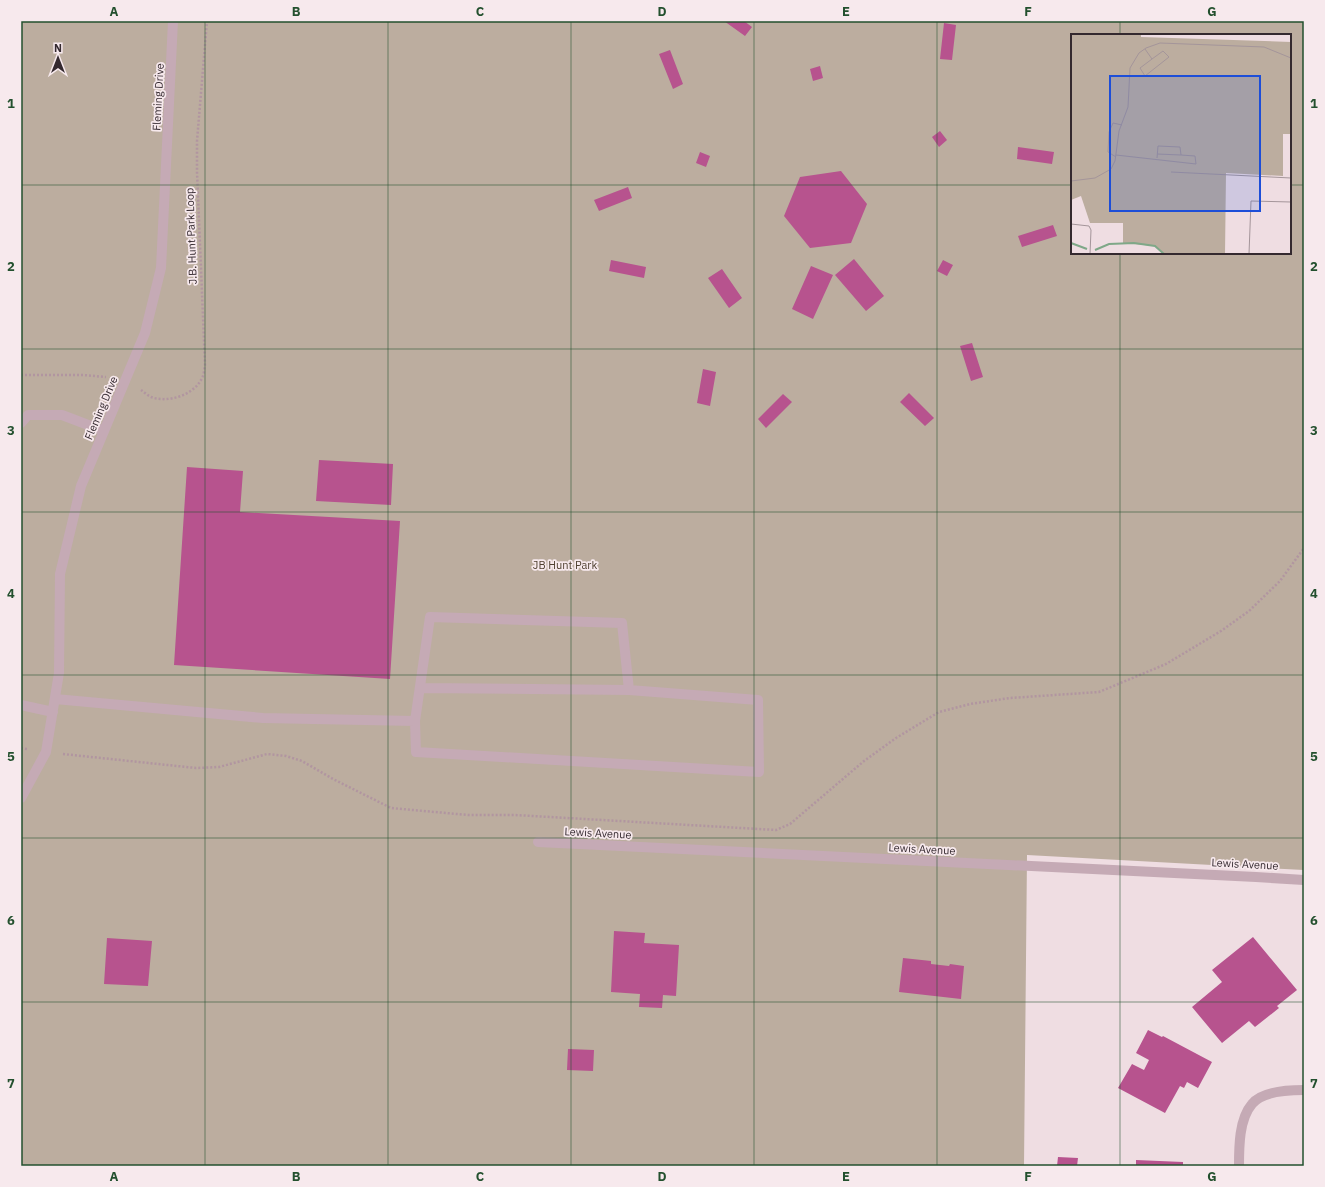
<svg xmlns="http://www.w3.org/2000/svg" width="1325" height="1187" font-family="'IBM Plex Sans',sans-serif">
<rect width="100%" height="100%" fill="#efdde2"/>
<path fill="#bcad9f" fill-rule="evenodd" d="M21,21h1283v849l-277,-15 -3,311h-1003zM1072,35h218v218h-218z"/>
<path fill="#b7538e" d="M724,21h20l8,6 -7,9z
M944,23l12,2 -4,35 -12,-1z
M670,50l13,34 -10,5 -14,-35z
M820,66l3,12 -10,3 -3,-12z
M940,131l7,9 -8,7 -7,-10z
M1018,147l36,5 -2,12 -35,-5z
M700,152l10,4 -4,11 -10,-4z
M841,171l26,33 -16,39 -41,5 -26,-32 16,-39z
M628,187l4,11 -33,13 -5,-11z
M1053,225l4,11 -35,11 -4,-11z
M854,259l30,37 -18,15 -31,-36z
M611,260l35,7 -2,11 -35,-7z
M943,260l10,5 -6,11 -10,-5z
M811,266l22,9 -20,44 -21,-10z
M722,269l20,29 -13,10 -21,-30z
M972,343l11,34 -12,4 -11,-35z
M703,369l13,3 -6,34 -13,-3z
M909,393l25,25 -9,8 -25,-24z
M783,394l9,8 -26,26 -8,-9z
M319,460l74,4 -2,41 -75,-4z
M187,467l56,4 -3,41 160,9 -10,158 -216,-14z
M614,931l31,2 -1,10 35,2 -3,51 -13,-1 -1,13 -23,-1 1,-13 -29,-2z
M1253,937l44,53 -20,16 2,2 -24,19 -6,-6 -27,22 -30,-36 30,-25 -10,-12z
M107,938l45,3 -4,45 -44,-2z
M903,958l28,3v3l18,2 1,-2 14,2 -3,33 -62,-7z
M1148,1030l14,7 1,-1 49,26 -14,26 -11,-6 -3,6 -4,-2 -15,27 -47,-25 14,-24 12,6 5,-10 -13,-7z
M568,1049l26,1 -1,21 -26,-1z
M1058,1157l20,1 -1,8h-20z
M1136,1160l47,2v4h-47z"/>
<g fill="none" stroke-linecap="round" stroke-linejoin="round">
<path stroke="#b195a0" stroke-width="2.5" stroke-dasharray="2 2" stroke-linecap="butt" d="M21,375h62l23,2
M141,390c3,2 6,5 10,7 16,6 41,-1 50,-17 3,-4 3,-10 4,-15l-8,-193v-31l10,-120
M21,748l6,1
M63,754l133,14 23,-1 48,-13 19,2 16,5 31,18 58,29 77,7h47l261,15 14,-6 74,-63 32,-23 43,-26 31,-8 40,-6 89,-6 67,-28 55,-33 28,-20 31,-30 24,-33"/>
<path stroke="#c5aab5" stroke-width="10" d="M21,423l7,-8h34l42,16
M420,688l209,2
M55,699l208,19 152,3 1,31 343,20 -1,-72 -129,-10 -7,-67 -192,-6 -15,104
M21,705l32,7
M21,798l25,-46 13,-79 1,-99 21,-88 64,-153 16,-65 12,-247
M538,842l718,35 48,3
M1239,1166c0,-19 0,-47 13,-62 10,-13 37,-14 52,-14"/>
</g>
<path fill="none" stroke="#23502e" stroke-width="1" stroke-opacity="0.55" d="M205,21v1145M388,21v1145M571,21v1145M754,21v1145M937,21v1145M1120,21v14M21,185h1051M1290,185h14M1120,253v913M21,349h1283M21,512h1283M21,675h1283M21,838h1283M21,1002h1283"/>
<g text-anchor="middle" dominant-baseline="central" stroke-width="3.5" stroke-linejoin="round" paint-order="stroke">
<g font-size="11" fill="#34292f" stroke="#f7e9ed">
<text transform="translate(158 97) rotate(-87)">Fleming Drive</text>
<text transform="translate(191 236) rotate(-92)">J.B. Hunt Park Loop</text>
<text transform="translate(101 408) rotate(-67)">Fleming Drive</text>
<text transform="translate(598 833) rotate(3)">Lewis Avenue</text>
<text transform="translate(922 849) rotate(3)">Lewis Avenue</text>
<text transform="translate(1245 864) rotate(3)">Lewis Avenue</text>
</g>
<g font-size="11" fill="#4f4030" stroke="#f7e9ed">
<text x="565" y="565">JB Hunt Park</text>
</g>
</g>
<g transform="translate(1071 34)">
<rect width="220" height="220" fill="#efdde2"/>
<path d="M0,0h70v3l150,5v92h-8v42l-57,-3 -1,81h-61l-9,-8 -32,-3v-20h-33l-9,-27 -10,4z" fill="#bcad9f"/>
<path fill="none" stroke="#7fa888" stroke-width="2" d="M0,209l16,6M24,216l14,-6 25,-1 21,3 9,8"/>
<path fill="none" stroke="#a4959a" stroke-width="1" d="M74,15l7,10 -12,9 5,8 24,-19 -6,-6 -11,8M86,120l24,1M45,121l80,9 -1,-8 -14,-1 -1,-8 -22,-1 -1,12M45,123l-8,-5 1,-20 4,-9 9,2M100,138l120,6M0,147l24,-3 16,-9 4,-8 4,-30 9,-24 2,-39 9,-15 7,-5 14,-5 104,4 27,11M0,190l18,2 2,4 -1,24M178,220l2,-53 40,1"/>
<path fill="#1d4ed8" fill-opacity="0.15" stroke="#1d4ed8" stroke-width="2" d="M39,42h150v135h-150z"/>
<rect width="220" height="220" fill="none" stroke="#34292f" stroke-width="2"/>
</g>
<rect width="1325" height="1187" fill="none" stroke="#f7e9ed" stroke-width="44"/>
<g transform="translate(58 58)" stroke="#f7e9ed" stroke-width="3" paint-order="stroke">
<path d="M0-3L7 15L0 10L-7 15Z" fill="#34292f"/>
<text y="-6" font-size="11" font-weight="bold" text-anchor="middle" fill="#34292f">N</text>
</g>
<rect x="22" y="22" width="1281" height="1143" fill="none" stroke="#23502e" stroke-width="1.5"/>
<g font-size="13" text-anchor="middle" font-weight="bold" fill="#23502e">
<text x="114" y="16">A</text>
<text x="296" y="16">B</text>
<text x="480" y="16">C</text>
<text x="662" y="16">D</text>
<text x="846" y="16">E</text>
<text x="1028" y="16">F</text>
<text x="1212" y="16">G</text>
<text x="11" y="108">1</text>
<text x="1314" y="108">1</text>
<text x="11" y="271">2</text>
<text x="1314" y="271">2</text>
<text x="11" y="435">3</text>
<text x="1314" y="435">3</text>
<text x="11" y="598">4</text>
<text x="1314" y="598">4</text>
<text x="11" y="761">5</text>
<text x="1314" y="761">5</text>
<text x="11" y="925">6</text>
<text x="1314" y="925">6</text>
<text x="11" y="1088">7</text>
<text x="1314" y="1088">7</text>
<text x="114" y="1181">A</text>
<text x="296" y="1181">B</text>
<text x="480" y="1181">C</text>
<text x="662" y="1181">D</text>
<text x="846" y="1181">E</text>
<text x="1028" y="1181">F</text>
<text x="1212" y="1181">G</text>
</g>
</svg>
